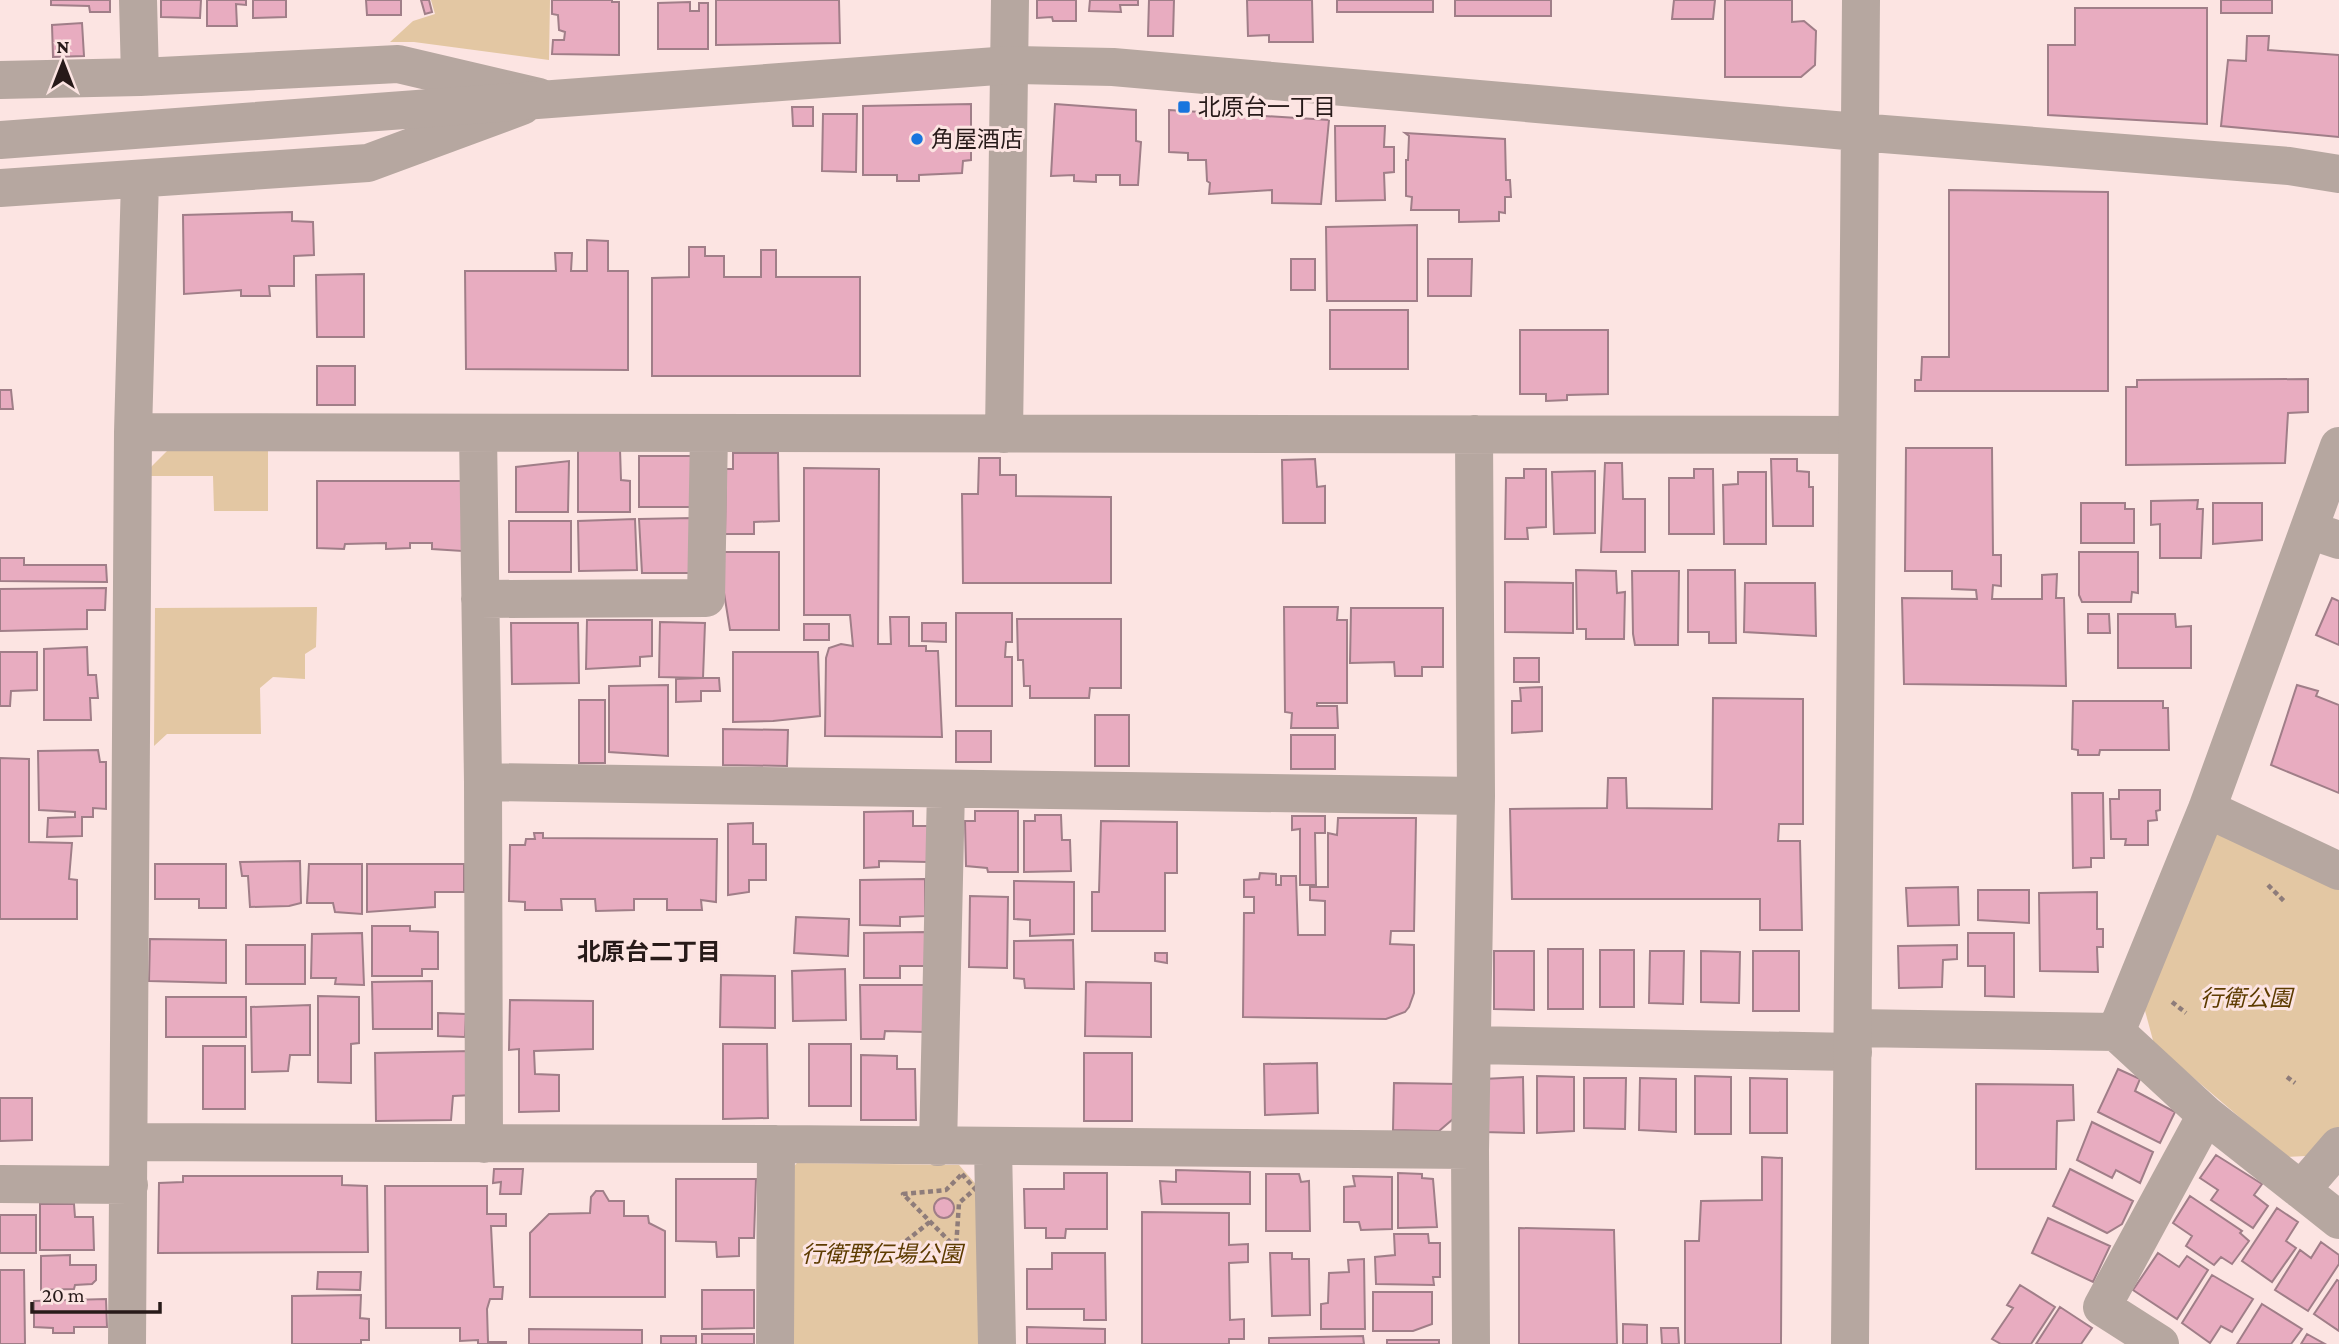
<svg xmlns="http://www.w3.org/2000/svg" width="2339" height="1344" font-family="'Crimson Pro','Noto Sans JP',serif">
<rect width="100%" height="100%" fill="#fce4e2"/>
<path fill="#e3c7a3" d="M431,0h119l-1,60 -135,-18h-24l23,-21 22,-7z
M173,445h95v66h-54l-1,-35h-63l1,-9z
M317,607l-1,40 -11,7v25l-32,-2 -13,11 1,46h-94l-13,12 1,-138z
M2240,828l99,49v261l-13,17 -40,2 -132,-113 -10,-37 68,-172z
M797,1163l162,2 22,25 -1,154h-199v-165z"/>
<path fill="#e8acc0" stroke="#a07e88" stroke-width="2" d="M51,0h59v12h-20l-1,-6 -38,-1z
M161,0h40l-1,18 -39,-1z
M207,0h39v5l-10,-1 1,22h-30z
M253,0h33v17l-33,1z
M366,0h35v15h-34z
M421,0h8l3,12 -7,2z
M552,0h60v2h7v53l-67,-1 1,-14h11l1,-8 -6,-2 -1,-15 -6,-1z
M716,0h123l1,43 -124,2z
M1037,0h39v21h-23l-1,-4 -15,1z
M1090,0h48v5h-18l1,7 -32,-1z
M1149,0h25l-1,36h-25z
M1247,0h65l1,42h-44v-7l-21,1z
M1337,0h96v12h-96z
M1455,0h96v16h-96z
M1674,0h41l-2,19h-41z
M1725,0h67v22l12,-1 12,10 -1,34 -14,12h-76z
M2221,0h51v13h-51z
M690,2v9h9v-8h9v46h-50v-46z
M2075,8h132v116l-159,-9v-70h27z
M82,23l2,33 -31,1 -1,-32z
M2247,36h22l-1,14 71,5v82l-118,-11 7,-66 18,1z
M971,104v56l-8,1 -1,12 -43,2v6h-22v-6h-34v-69z
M1055,104l81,6v31l5,1 -3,43h-18v-10h-24v7l-22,-1v-6l-23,1z
M792,107h21v19h-20z
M1169,110l160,10 -8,84 -49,-1v-13l-63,4 1,-11 -3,-2 -1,-21h-18v-7l-19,-1z
M823,114h34l-1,58 -34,-1z
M1335,126h50l-1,21h10v25l-10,1 1,27 -49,1z
M1405,133l100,6 1,41h4l1,17h-6v16l-6,-1v9l-40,1v-12h-48l1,-13 -6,-1v-36h2l1,-24z
M1949,190l159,2v199h-193v-11h6l1,-23h27z
M292,212v9l21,1 1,33 -20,1v30h-25l1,10h-29v-6l-57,4 -1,-79z
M1417,225v76h-90l-1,-74z
M587,240l21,1v30h20v99l-162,-1 -1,-98h91l-1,-18h17l-1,18h16z
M689,247h16v9h19v21h37v-27h15v27h84v99h-208v-98l37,-1z
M1291,259h24v31h-24z
M1428,259h44l-1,37h-43z
M364,274v63h-47l-1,-62z
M1330,310h78v59h-78z
M1520,330h88v64l-41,1v5l-21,1v-7h-26z
M317,366h38v39h-38z
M2308,379v33l-20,1 -3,50 -159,2v-78h11v-7z
M0,390h11l2,19h-13z
M1906,448h86l1,107h8v31l-8,-1 -1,14h50v-24l15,-1 -1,24h8l2,88 -162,-2 -2,-86 75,1 -1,-9 -24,-1v-18h-47z
M578,449h42l1,31 9,1v31h-52z
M733,453h45l1,68 -25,1v12h-29l1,-65h7z
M639,456h52v51h-52z
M979,458h21v17h16v21l95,1v86h-148l-1,-89h16z
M1315,459l2,28 8,-1v37h-42l-1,-63z
M1771,459h26v12l12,1v15h4v39h-40z
M569,461l-1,51h-52v-45z
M1605,463h17l1,36h22v53h-44z
M804,468l75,1 -1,175h13l-1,-27h19v29h17v5h12l4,86 -117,-1 1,-78 3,-10 12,-4 12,2 -3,-31h-46z
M1524,469h22v58l-19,1 1,11h-23l1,-61h18z
M1694,469h19l1,65h-45v-56h25z
M1595,471v62l-41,1 -2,-62z
M1738,472h28v72h-42l-1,-59 15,-1z
M317,481h145v70l-30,-2v-6h-22v5l-24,1v-6l-41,1 -1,5 -27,-1z
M2198,500l-1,9h6l-2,49h-41v-34l-9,1v-24z
M2081,503h44v6h9v34h-53z
M2213,503h49v37l-49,4z
M693,518l1,55h-52l-3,-54z
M635,519l2,51 -58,1 -1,-50z
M509,521h62v51h-62z
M724,552h55v78h-49l-6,-37z
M2079,552h59v41l-6,-1 -1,10h-49l-3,-7z
M0,558h24v7h82l1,17 -107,-1z
M1576,570l40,1 1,22 8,-1 -1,47h-38v-10h-9z
M1688,570h47l1,73h-27v-11h-21z
M1632,571h47l-1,74h-43l-2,-11z
M1505,582l68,1v50l-68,-1z
M1745,583h70l1,53 -72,-4z
M106,588l-1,22h-18v19l-87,2v-42z
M2332,598l7,3v44l-23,-10z
M1284,607h54l-1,13h10v83h-30v3h20l1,22h-47l1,-15 -7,-1z
M1351,608h92v59h-21v9h-27l-1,-14 -44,1z
M956,613h56v29h-6l-1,15h7v49h-56z
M2088,614h21l1,19h-22z
M2118,614h57l1,13 15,-1v42h-73z
M1017,619h104v69h-31l-1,10h-59v-12h-6l-1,-26h-5z
M587,620h65v36l-12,1v9l-54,3z
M660,622l45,1 -2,55 -44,-1z
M511,623h67l1,60 -67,1z
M922,623h24v19l-24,-1z
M804,624h25v16h-25z
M87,647l1,28h8l2,23h-8l1,22h-47v-71z
M0,652h37v38l-26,1 -1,15h-10z
M733,652h85l2,64 -47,5 -40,1z
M1514,658h25v24h-25z
M703,678h16l1,13h-19v10l-25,1v-23z
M668,685v71l-59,-4v-66z
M2297,685l21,6 -2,5 23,9v88l-68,-28z
M1542,687v44l-30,2v-32h9l-1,-13z
M1713,698l90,1v125h-24l-1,17h22l2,89h-42v-31h-248l-2,-90 97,-1 1,-30h18l1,30 85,1z
M579,700h26v63h-26z
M2073,701h90v7h5l1,42h-69l-1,5h-21v-5l-6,-1z
M1095,715h34v51h-34z
M723,729l65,1 -1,36 -64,-1z
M956,731h35v31h-35z
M1291,735h44v34h-44z
M98,750l2,12h6v47l-13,-1v9h-11v19l-35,1 1,-19 27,-1v-5l-36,-2 -1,-59z
M0,758l29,1v83l43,1 -3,36 8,1v39h-77z
M2119,790h41v20l-4,1 1,9 -9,1v24h-23l1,-6h-15l-1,-40h9z
M2072,793h31l1,65h-13v9l-18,1z
M913,811v15h16l-1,36 -49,-1v6l-15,1v-56z
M975,811h43v61h-30l-1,-4 -21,-2 -1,-45h10z
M1035,815h26l1,25h8l1,31 -47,1v-51h11z
M1292,816h33v17h-10l1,52h-16v-56l-8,1z
M1338,818h78l-2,113h-23l-1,13 24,1v48l-5,14 -4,5 -19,7 -143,-2 1,-104h10v-16h-10v-17l15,-1 1,-6 16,1v11h5v-9h15l2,59h27v-34l-15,-1v-13h18v-54l9,2z
M1101,821l76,1v51h-12v58h-73v-39h7z
M753,823v21h13v36h-17v12l-21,3v-71z
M534,833h9v5l174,1 -1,63 -15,-2 1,10h-35v-11h-33v11l-38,1 -1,-12h-34l1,11h-37v-8l-16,-1 1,-56h15l1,-6h9z
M300,861l1,42 -12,3 -39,1 -2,-31h-6l-2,-14z
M155,864h71v44h-27v-9h-44z
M309,864h53v50l-27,-2 -2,-9h-26z
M367,864h97v28h-29v15l-68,5z
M925,879v37l-25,1v9l-40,-1v-45z
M1014,881l60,1v52l-44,2v-16l-16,-1z
M1958,887l1,38 -51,1 -2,-38z
M1978,890h51v33l-51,-3z
M2097,892v37h6v18h-6l1,25 -58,-1 -1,-78z
M970,896l38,1 -1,71 -38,-1z
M796,917l53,2 -1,37 -54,-3z
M372,926h38v5l28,1v37h-16v7h-50z
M925,932v34h-25v12h-36v-45z
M362,933l2,52 -29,-1 1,-6h-25l1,-44z
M1968,933h46v64l-29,-1v-30h-17z
M150,939l76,1v43l-77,-2z
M1073,940l1,49 -49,-1 -1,-9 -10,-1v-37z
M246,945h59v39h-59z
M1957,945v14l-14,1 -1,27 -43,1 -1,-42z
M1548,949h35v60h-35z
M1600,950h34v57h-34z
M1494,951h40v59l-40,-1z
M1650,951h34l-1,53 -34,-1z
M1701,951l39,1 -1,51 -38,-1z
M1753,951h46v60h-46z
M1155,953h12v10l-12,-2z
M845,969l1,51 -53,1 -1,-50z
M721,975l54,1v52l-55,-1z
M432,981v48h-59l-1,-47z
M1086,982l65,1v54l-66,-1z
M860,985h65v47l-40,-1 -1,8h-23z
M318,996l41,1v46l-8,1v39l-33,-1z
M166,997h80v40h-80z
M510,1000l83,1v48l-59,2 1,23 24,1v36l-40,1v-63l-10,1z
M310,1005v50h-20l-2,16 -36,1 -1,-65z
M438,1013l28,1 -1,23 -27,-1z
M723,1044h44l1,74 -45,1z
M809,1044h42v62h-42z
M203,1046h42v63h-42z
M472,1051l1,44 -20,1 -2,24 -75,1 -1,-68z
M1084,1053h48v68h-48z
M861,1055l36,1v13h18l1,51h-55z
M1317,1063l1,50 -53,2 -1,-51z
M2118,1069l22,10 -5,12 40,21 -15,31 -62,-31z
M1537,1076l37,1v54l-37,2z
M1695,1076l36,1v57h-36z
M1523,1077l1,56 -42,-1 1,-53z
M1584,1078h42l-1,51 -41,-1z
M1640,1078l36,1v53l-37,-2z
M1750,1078l37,1v54h-37z
M1394,1083l65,1 1,29 -21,18 -46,-1z
M1976,1084l97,1 1,35 -17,1 -1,48h-80z
M0,1098h32v42l-32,1z
M2092,1122l61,30 -13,31 -24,-13 -4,8 -35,-18z
M2216,1155l46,29 -8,11 14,11 -15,22 -42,-28 7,-10 -18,-12z
M1762,1157l20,1 -1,186h-96v-103h14l2,-40 61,-1z
M494,1169h29l-2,25h-21l1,-12 -8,1z
M2070,1169l63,32 -11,23 -15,9 -54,-27z
M1176,1170l74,2v32h-88l-2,-23 16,1z
M1064,1173h43v56h-41l-1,9h-19v-10h-21l-1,-39h40z
M1398,1173l24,1v4l11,1 4,48 -39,1z
M1266,1174h33l2,8 8,-1 1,50h-44z
M183,1176h159v9l25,1 1,66 -210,1 1,-70 24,-1z
M1353,1176l39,1v52l-31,1 -2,-8h-15v-35l11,-1z
M676,1179h80l-2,59h-15v18l-22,1 -1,-15 -40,-1z
M385,1186h102v28h19v12h-15l3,61h9l-1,12h-12l-3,10 1,33h18v2h-28v-4l-18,1v-13h-74z
M596,1191h7l6,10h15v15h24l1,7 16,8v66h-135v-64l19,-19 41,-1 1,-16z
M2190,1196l52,35 -2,2 9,8 -17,23 -11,-7 -7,8 -28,-19 6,-10 -19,-13z
M934 1208a10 10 0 1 1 20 0a10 10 0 1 1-20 0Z
M40,1204h34l1,13h18l1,33h-54z
M2277,1208l21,14 -12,19 10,7 -24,34 -30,-21z
M1142,1212l87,1v32l19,-1v18l-19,1 1,57 14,-1v20h-15v5h-87z
M0,1215h36v38h-36z
M2048,1218l62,28 -17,36 -61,-29z
M1519,1228l95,2 3,114h-98z
M1394,1234h34l1,9h11v34h-7l1,8 -58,-1 -1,-27 20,-2z
M2321,1242l18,13v9l-31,47 -33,-21 25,-40 11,8z
M1052,1253h53l1,67h-22v-11h-57v-40h25z
M1270,1253h22v6h17l1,56 -38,1z
M2158,1253l21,14 8,-11 21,14 -31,49 -44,-29z
M70,1255v10h26v15l-4,4 -17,1 -1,4 -33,1v-34z
M1364,1259l1,70h-44v-25l7,-1 1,-30 20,-1 -1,-12z
M0,1270h24l1,74h-25z
M318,1272h43l-1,18 -43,-1z
M2212,1275l41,24 -21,33 -11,-6 -11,17 -28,-20z
M2337,1280l2,1v50l-25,-17z
M2020,1285l35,22 -24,37h-30l-9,-5 21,-31 -6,-3z
M702,1290h52v38l-52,1z
M1373,1292h59v32l-19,7h-40z
M361,1295l-1,23 9,1v21h-8v4h-69v-48z
M106,1299l1,28h-33v6h-21v-5l-19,-1v-26z
M2262,1304l40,25 -11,15h-54z
M2060,1307l32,21 -11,16h-45z
M1623,1324l24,1v19h-24z
M1027,1327l78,2v15h-78z
M1661,1328h17l1,16h-17z
M529,1329l113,1v14h-113z
M702,1334h52v10h-52z
M2307,1334l18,10h-24z
M661,1336h35v8h-35z
M1363,1336l1,8h-95v-6z
M1387,1340h52v4h-52z"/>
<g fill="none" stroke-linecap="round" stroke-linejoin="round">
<path stroke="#8e7c7a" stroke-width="4.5" stroke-dasharray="5 3.5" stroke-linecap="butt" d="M2268,885l16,16
M2172,1002l14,11
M2287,1077l8,6
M962,1174l13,15 -16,14 -3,45 -53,-54 43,-4z
M906,1241l25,-20"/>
<path stroke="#b6a7a0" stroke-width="38" d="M138,0l2,77
M0,80l140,-3 258,-13 141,33
M0,188l368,-25 154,-57
M133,432l1723,3
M478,433l5,349 1,362
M1004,434l6,-434
M2309,530l30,10
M480,599l226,-1 3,-165
M483,782l993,14
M2207,809l132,62
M1853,1028l263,4 90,83 133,105
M2116,1032l91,-223 132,-363
M1472,1045l381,7
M130,1142l646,2 694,6
M938,1147l8,-358
M993,1147l4,197
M0,1184l129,1
M2301,1190l38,-44
M127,1344l6,-912 7,-252
M775,1344l1,-200
M1471,1344l-1,-194 6,-354 -2,-362
M2160,1344l-58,-37 104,-192"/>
<path stroke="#b6a7a0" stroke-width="38" d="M0,140l1010,-75 103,2 745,65 431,34 50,8
M1850,1344l11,-1344"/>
</g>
<g fill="#1875de" stroke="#fce4e2" stroke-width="2.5">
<rect x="1177" y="100" width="14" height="14" rx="3.5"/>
<circle cx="917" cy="139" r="7"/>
</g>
<g text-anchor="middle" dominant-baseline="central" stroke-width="6" stroke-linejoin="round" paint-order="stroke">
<g font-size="23" fill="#271a19" stroke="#fce4e2" text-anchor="start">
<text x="1198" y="107">北原台一丁目</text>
<text x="931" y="139">角屋酒店</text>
</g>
<g font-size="23" font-style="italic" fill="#5d3b00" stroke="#fce4e2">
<text x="2246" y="998">行衛公園</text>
<text x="882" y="1254">行衛野伝場公園</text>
</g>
<g font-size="24" font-weight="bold" fill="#271a19" stroke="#fce4e2">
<text x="649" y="951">北原台二丁目</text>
</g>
</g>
<g transform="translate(63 63)" stroke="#fce4e2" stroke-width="5" paint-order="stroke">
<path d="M0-5L12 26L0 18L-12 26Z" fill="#271a19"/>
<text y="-10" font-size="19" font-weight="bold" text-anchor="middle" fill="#271a19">N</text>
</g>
<path d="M32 1302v10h128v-10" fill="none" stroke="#271a19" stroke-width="3.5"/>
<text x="42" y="1302" font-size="21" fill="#271a19" stroke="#fce4e2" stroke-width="5" paint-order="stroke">20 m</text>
</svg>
